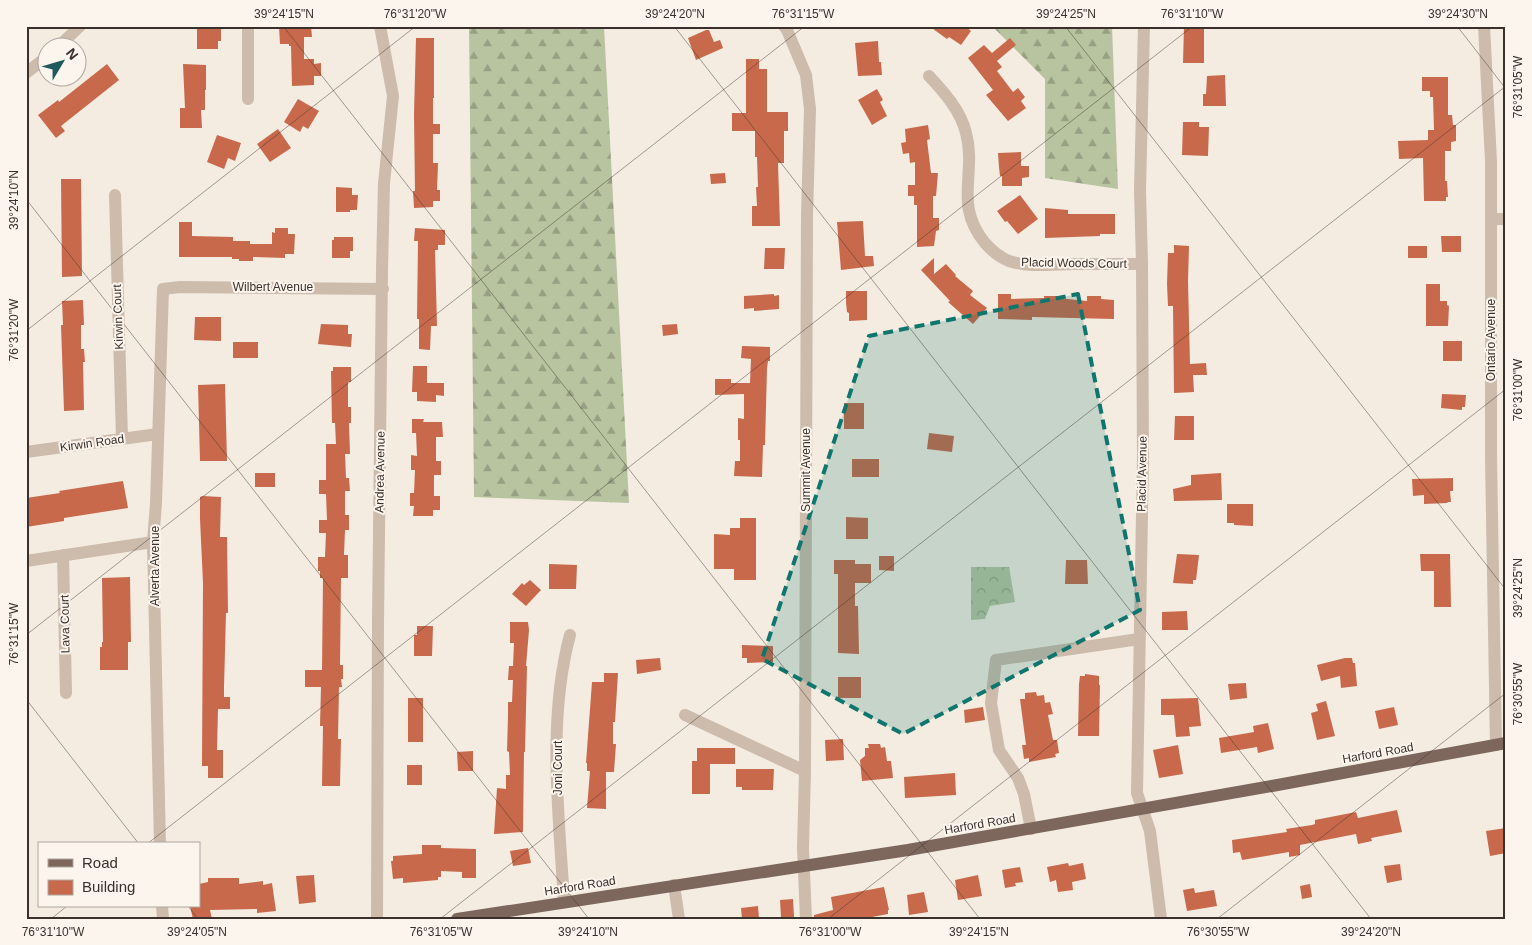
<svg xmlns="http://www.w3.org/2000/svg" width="1532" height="945" font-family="Helvetica,sans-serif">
<defs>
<pattern id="forest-firs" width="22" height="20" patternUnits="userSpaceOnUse" patternTransform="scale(1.25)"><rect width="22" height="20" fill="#b8c4a0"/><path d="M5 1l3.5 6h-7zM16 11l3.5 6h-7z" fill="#97a083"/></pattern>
<pattern id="park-crowns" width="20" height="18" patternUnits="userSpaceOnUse" patternTransform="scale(1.25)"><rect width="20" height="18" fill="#b8c4a0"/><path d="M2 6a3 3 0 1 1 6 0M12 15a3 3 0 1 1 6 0" fill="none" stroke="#97a083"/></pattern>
</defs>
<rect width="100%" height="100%" fill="#f4ebe1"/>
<path fill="url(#forest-firs)" d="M469,26h135l25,477 -155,-6z
M992,26h120l6,163 -73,-11v-99z"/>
<path fill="url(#park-crowns)" d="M971,567h38l6,35 -25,4 -5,13 -14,1z"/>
<path fill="#c8694b" d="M202,26h19v15h-3v8h-21v-20h5z
M279,26h32l1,11h-8v22h10v5l7,-1v13h-7v9l-22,1 -1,-40h-2v-2h-9z
M929,26h36l6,5 -10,14 -12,-8 -2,2z
M1184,26h20v37h-21z
M706,30h3l5,12 6,-2 3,8 -27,12 -8,-22z
M416,38h18v60h-1v26h7v10h-7v29h5l-1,27h3v11h-7v6l-19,1 -1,-17h2l-1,-77z
M1010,38l6,7 -19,16 5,6 -5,4 16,21 5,-4 7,9 -4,4 5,7 -18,13 -22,-26 7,-5 -25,-32 16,-13 8,8z
M878,41l1,21h2l1,13 -24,1 -3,-33z
M746,59h13v10h8v43h21v19h-4v32h-6l2,63h-28v-20h5l-1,-19h2l-1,-30h-2v-26h-23v-18h14z
M107,64l12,16 -58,46 4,5 -9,7 -18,-23 20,-15 1,2z
M183,64l23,1v25h-1v20h-4l1,18h-22v-20h5z
M1225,75l1,31h-23v-12h3l1,-18z
M1422,77h26v38h4l1,10h3v16l-5,1v9h-6v30h2l1,16h-2v4h-22l-1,-43 -24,1 -1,-18 30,-1v-10h6l-1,-33h-3v-6h-8z
M877,89l6,11 -3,2 7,14 -15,9 -14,-25z
M298,99l21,12 -11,18 -5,-3 -3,6 -16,-10z
M1183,122h16v5h10l-1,29 -26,-1z
M928,125l2,14 -3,1 4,33h7l-2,23h-3v22h6v12l-3,1 -2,15 -17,1v-42h-3v-9h-6v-11h7v-23l-5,1 -1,-10 -6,1 -2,-11 5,-1 -1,-13z
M278,129l13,19 -21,14 -13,-18z
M217,135l24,8 -6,18 -7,-3 -4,11 -17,-7z
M1021,152v14h8v11l-7,1v8h-20v-10h-2l-1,-9 -1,-14z
M725,173l1,10 -15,1 -1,-10z
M61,179h20l1,97 -20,1z
M336,187l16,1v7h6l-1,15h-7v2h-14z
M1020,195l18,24 -20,15 -11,-13 -2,1 -8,-11z
M1045,208l23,2v4h47v20h-15v2l-55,2z
M863,221l2,35h8l1,10 -33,4 -4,-48z
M179,222h13v14l41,1v4h17v3h22v-12l3,1v-5h13v6h7l-1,20h-9v4l-32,-1v4h-14v-2h-7v-2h-53z
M415,228l30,2v15h-7v5h-3l2,76h-6l-1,24 -11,-1v-30h-2l1,-78h-4z
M1441,236h20v16h-19z
M334,237h19v14h-3v7h-18v-18h2z
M1174,245l15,1 -1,35 2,83 16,-1 1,12h-14l1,17 -20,1 -1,-87h-5l-1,-22 1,-31h6z
M1408,246h19v12h-19z
M765,248h20l-1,21h-20z
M934,258v16l12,-10 10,11 -1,1 18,15 -3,4 17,13 -14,16 -25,-22 2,-1 -29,-31z
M1426,284h14v17h7v4l2,1 -1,20h-22z
M846,291h21v29l-18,1v-8l-2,-1 -1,-9z
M774,294v2l5,-1v14l-25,2v-3l-10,1v-13z
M998,294h13v5l33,-1v-2h14v2l29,3v-5h14v3l13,1v19l-82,-2v3l-34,-1z
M83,300l1,25h-3v24h3l1,13h-2l1,48 -20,1 -3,-86h2l-1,-24z
M195,317h26v24l-27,-1z
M321,324l27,1v9h4l-1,13 -33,-3z
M677,324l1,10 -15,2 -1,-11z
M1443,341h19v20h-19z
M233,342h25v16h-25z
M742,346l28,1v14h-2l-1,7 -2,77h-2l-1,32 -28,-1 1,-15h5v-21h-2v-22l6,1v-25l-29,1v-16h16v4h19l1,-24 -10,-1z
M413,366h14v17h17v13l-8,-1v7l-19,-1v-9h-5z
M333,367h18v15h-3v25h3v16h-2l1,31h-5l1,24h3l1,13h-5v24h4v15h-4l-1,25h4v23h-7l-1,87h3v14h-2l1,8h-3l-1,52h3l-1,47h-18l1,-60h-3l1,-39h-16v-17h17l1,-92h-3v-7h-2v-14h7l1,-24h-7v-13h8l-1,-26h-7v-14h7v-36h10l-1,-21h-3l-1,-52h2z
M225,384l2,77h-27l-2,-76z
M1442,394l24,1 -1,12h-3v3l-21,-2z
M844,403h20v26h-20z
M1175,416h19v24h-20z
M412,419h12l-1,3h19l1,15h-7v24h5v14h-7v21h6v14h-7v6h-20l1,-10h-4v-13h4l1,-23h-4v-15l6,1 -1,-23h-4z
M929,433l25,3 -2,16 -25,-3z
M852,459h27v18h-27z
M255,473h20v14h-20z
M1221,473l1,27 -48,1 -1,-12 18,-4v-10z
M1453,478v13h-3l1,11h-3l-1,1 -23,1v-9l-11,1 -1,-17z
M123,481l5,27 -64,10v3l-38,6v-29l34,-5 -1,-2z
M203,496l18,1 -1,40h7l1,76h-2l-2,74v10h6v12h-12l-1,41h6v28h-15v-12h-6l1,-183 -3,-64v-22z
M1227,504h26v22l-19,-1v-2h-7z
M846,517l22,1v21h-22z
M740,518h16v62h-22v-11h-20v-35l16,1v-7h10z
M1177,554l22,1 -3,25h-3v4l-20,-1z
M1420,554h30l1,53h-17v-36h-13z
M879,556h15v15l-15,-1z
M834,560h21v4h16v19h-16v23h3l1,48 -21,-1v-79h-4z
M1066,560h21l1,24h-23z
M549,564l28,1 -1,24h-27z
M130,577l1,65h-3v28h-28v-23h2v-5h1l-1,-64z
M530,580l11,10 -15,16 -14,-12 10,-11 2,2z
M1187,611l1,19h-26v-18z
M510,622h18l1,8 -3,36h1l-2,86h-1l-1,80 -29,2 3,-46 9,1v-14h4l-1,-23 -2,-1 1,-35v-14h4l1,-22h-5l1,-14h4l1,-23h-4z
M417,626h16l-1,30h-18v-21h3z
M742,645l31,1v16l-26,1v-5h-5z
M660,658l1,12 -24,4 -1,-14z
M1345,658h7l1,5h2l2,23 -16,2 -1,-12 -19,5 -4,-16z
M604,673h14l-3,49h-2v22h3l-2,28h-8v37l-19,-1 3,-37h-3v-8h-1l6,-81h12z
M1085,674l14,2v9h1l-1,51h-21l1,-52 1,-8h5z
M838,677h23v21h-23z
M1246,683l1,15 -17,2 -2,-16z
M1036,692l1,4 7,-1 1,8 5,-1 3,12 -5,1 5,25h4l2,13 -4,1 1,3 -27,5v-4l-5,1 -2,-14h4l-6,-46h5v-6z
M408,698h15v44h-15z
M1198,698l3,28 -12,1 1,9 -14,1 -2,-22h-13v-16z
M1326,701l9,35 -18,4 -6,-27 7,-2 -2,-7z
M983,707l2,13 -20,3 -1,-13z
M1394,707l4,18 -19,4 -4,-18z
M1268,723l6,26 -16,4 -1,-6 -36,6 -2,-15 35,-6 -1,-6z
M843,739l1,21 -18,1 -1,-21z
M868,744h12l1,4 4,-1 2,14h4l2,17 -31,3 -2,-21 5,-4v-8h4z
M1178,745l5,29 -24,4 -6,-28z
M697,748h38v16h-25v30h-18v-33h5z
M473,751v20h-15l-1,-19z
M407,765h15v20h-15z
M736,769h38l-1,21h-31v-3h-6z
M955,773l1,22 -51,3 -1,-21z
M1397,810l5,22 -31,6 1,3 -14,3 -2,-10 -56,11v10l-11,2v-5l-47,8 -2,-8 -7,1 -1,-13 55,-8 -1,-3 26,-4 3,-1v-4l41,-8 2,6z
M1506,828v25l-16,3 -4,-25z
M422,845h19v3l35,1v29h-14v-6l-21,-1v6h-3v3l-35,3v-5l-10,1 -2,-18h2v-5l29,-2z
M528,848l3,15 -18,3 -3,-15z
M1068,863l1,3 14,-3 3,16 -14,3 1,8 -15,2 -2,-12 -6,2 -3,-15z
M1400,864l2,16 -15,3 -3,-17z
M1020,867l3,15 -8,1 1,3 -11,2 -3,-18z
M314,875l2,27 -17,2 -3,-28z
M978,875l4,21 -24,4 -3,-20z
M208,878h31v6l24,-3v4l9,-2 4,28 -19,2v-4l-47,1 2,9h-19l-3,-13h9v-22l9,-2z
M1310,884l2,13 -10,2 -2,-13z
M884,887l5,23h-1v4l-27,5h-47v-4l19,-5 -2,-13z
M1194,888l1,5 19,-3 3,16 -30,5 -4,-21z
M924,892l4,20 -19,3 -2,-20z
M793,899l1,18h-13l-1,-17z
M758,906l1,13h-17l-1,-11z"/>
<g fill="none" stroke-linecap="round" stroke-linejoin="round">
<path stroke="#cdbbac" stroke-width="12" d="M248,26v73
M784,26l3,4 19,45 4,34 -3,107 -2,555 -2,77 3,71
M1144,26l-4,164 2,74 1,194 -6,335 13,38 11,88
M1484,26l7,135v297l5,287
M57,48l23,-22
M26,73l22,-17
M929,76c15,16 32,35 37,57 11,41 -13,71 19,110 7,8 14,14 24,18 20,7 44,3 64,3 23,0 46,0 69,0
M115,195l7,243
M1491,219h15
M26,452l132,-18
M63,555l3,138
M26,561l127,-19
M685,715l120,56
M1031,829l-7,-35 -6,-16 -19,-28 -8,-47 5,-43 143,-21
M160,844l-7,-302 3,-39 7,-214 17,-2 203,2
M674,885l5,34
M564,902c-5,-88 -17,-181 6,-267
M162,906l1,13
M377,919l1,-297 4,-352 2,-87 9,-87 -13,-70"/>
<path stroke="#7d675c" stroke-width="12" d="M457,919l451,-69 364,-64 234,-43"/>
</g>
<path fill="#0f766e" fill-opacity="0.2" stroke="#0f766e" stroke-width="4" stroke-dasharray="10 6" stroke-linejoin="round" d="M1078,294l62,316 -237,124 -141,-75 107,-323z"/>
<path fill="none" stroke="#3b302b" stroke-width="1" stroke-opacity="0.45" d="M283,26l697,893M674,26l697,893M1065,26l441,564M1457,26l49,63M26,27l2,-1M26,199l563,720M26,331l390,-305M26,635l779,-609M26,699l113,145M147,844l1046,-818M188,906l10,13M51,919l16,-13M440,919l1066,-833M828,919l678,-530M1217,919l289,-226"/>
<g text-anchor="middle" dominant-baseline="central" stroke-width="4" stroke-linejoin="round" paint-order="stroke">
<g font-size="12" fill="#3b302b" stroke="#fbf5ee">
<text transform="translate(1074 263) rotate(1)">Placid Woods Court</text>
<text x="273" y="287">Wilbert Avenue</text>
<text transform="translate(118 317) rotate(-92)">Kirwin Court</text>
<text transform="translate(1491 340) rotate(-90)">Ontario Avenue</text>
<text transform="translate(92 443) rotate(-8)">Kirwin Road</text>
<text transform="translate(806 470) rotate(-90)">Summit Avenue</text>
<text transform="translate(380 472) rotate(-89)">Andrea Avenue</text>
<text transform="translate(1142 474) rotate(-89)">Placid Avenue</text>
<text transform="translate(155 566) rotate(-90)">Alverta Avenue</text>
<text transform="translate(65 624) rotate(-91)">Lava Court</text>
<text transform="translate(1378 753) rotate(-10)">Harford Road</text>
<text transform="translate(558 768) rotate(-90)">Joni Court</text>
<text transform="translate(980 824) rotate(-10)">Harford Road</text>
<text transform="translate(580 886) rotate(-9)">Harford Road</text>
</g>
</g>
<rect width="1532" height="945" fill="none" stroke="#fbf5ee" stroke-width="55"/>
<rect x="38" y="842" width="162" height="65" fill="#fbf5ee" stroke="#aea6a0"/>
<rect x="48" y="859" width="25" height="8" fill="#7d675c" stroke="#aea6a0"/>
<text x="82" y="868" font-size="15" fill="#3b302b">Road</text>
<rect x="48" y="880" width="25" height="15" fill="#c8694b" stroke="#aea6a0"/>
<text x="82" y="892" font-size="15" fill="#3b302b">Building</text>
<g transform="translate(62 62) rotate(52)"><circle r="24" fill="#fbf5ee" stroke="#aea6a0"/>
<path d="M0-4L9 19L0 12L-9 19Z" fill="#1f5a5e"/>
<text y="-8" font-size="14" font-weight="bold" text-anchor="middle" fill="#3b302b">N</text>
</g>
<rect x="28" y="28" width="1476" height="890" fill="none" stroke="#3b302b" stroke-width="2"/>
<g font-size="12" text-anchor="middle" fill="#3b302b">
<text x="284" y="18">39°24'15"N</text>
<text x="415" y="18">76°31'20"W</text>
<text x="675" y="18">39°24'20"N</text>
<text x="803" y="18">76°31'15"W</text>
<text x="1066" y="18">39°24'25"N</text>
<text x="1192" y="18">76°31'10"W</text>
<text x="1458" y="18">39°24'30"N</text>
<text transform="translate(1518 87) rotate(-90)" y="4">76°31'05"W</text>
<text transform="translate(14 200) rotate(-90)" y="4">39°24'10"N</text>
<text transform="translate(14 330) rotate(-90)" y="4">76°31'20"W</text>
<text transform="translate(1518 390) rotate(-90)" y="4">76°31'00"W</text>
<text transform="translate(1518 588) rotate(-90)" y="4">39°24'25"N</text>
<text transform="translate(14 634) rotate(-90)" y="4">76°31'15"W</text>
<text transform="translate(1518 694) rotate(-90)" y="4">76°30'55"W</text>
<text x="53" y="936">76°31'10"W</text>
<text x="197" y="936">39°24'05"N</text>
<text x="441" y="936">76°31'05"W</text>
<text x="588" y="936">39°24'10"N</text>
<text x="830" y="936">76°31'00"W</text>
<text x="979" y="936">39°24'15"N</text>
<text x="1218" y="936">76°30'55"W</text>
<text x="1371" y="936">39°24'20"N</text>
</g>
</svg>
